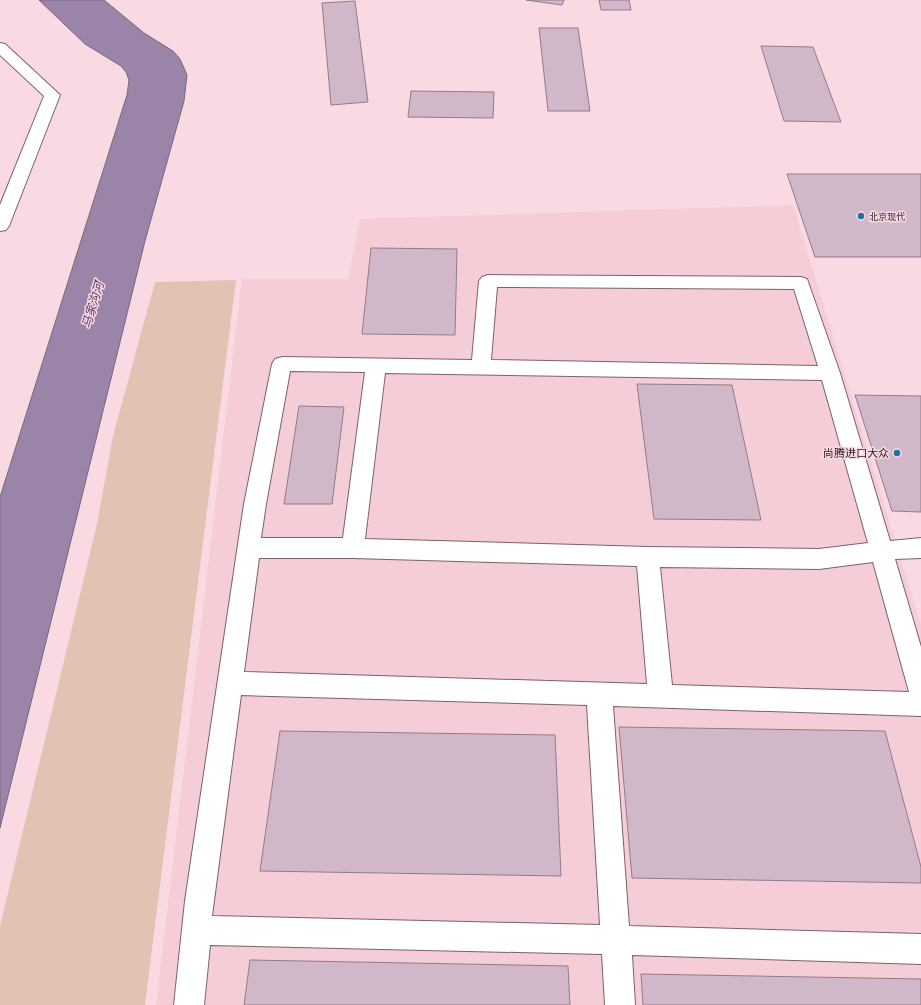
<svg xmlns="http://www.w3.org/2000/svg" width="921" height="1005" font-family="Figtree,'Noto Sans SC',sans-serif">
<rect width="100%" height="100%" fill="#fadae2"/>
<path fill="#f5cdd7" d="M793,205l128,420v380h-765l86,-726h106l12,-60z"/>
<path fill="#e2c3b3" d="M236,280l-91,725h-145v-79l97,-402 16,-88 42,-154z"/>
<path fill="#9a85a8" stroke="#796780" d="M39,0h65l40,33 29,18 7,8 7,16 -3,26 -39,140 -145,587v-331l127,-402 2,-15 -3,-8 -5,-6 -36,-22z"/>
<path fill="#d1b8c9" stroke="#927b8b" d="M526,0h38l-2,5z
M599,0h30l2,10h-30z
M355,1l13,101 -37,3 -9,-102z
M539,28h39l12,83h-42z
M761,46l52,1 28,75 -57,-1z
M411,91l83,1 -1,26 -85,-1z
M787,174h134v83h-106z
M371,248l86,1 -2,86 -93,-1z
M637,384l95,1 29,135 -107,-1z
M855,395l66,1v116l-29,-1z
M299,406l45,1 -12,97h-48z
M619,727l266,4 36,136v16l-289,-5z
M280,731l275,4 6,141 -301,-5z
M250,960l318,6 2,39h-326z
M641,974l280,5v26h-278z"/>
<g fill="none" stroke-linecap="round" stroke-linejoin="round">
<defs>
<path id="minor" d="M0,43l5,1 55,51 -51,131 -3,4 -6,1v-26l44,-109 -44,-41z
M488,275l313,2 6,2 33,94 50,168 31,-3v20l-26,1 26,88v69l-308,-10 16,220 292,8v30l-289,-9 3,50h-30l-3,-51 -392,-9 -6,60h-30l11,-104 59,-397 28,-140 3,-5 7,-2 190,3 7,-79 3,-4zM497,287l297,2 24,77 -327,-6zM290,371l75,1 -22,166h-82l5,-34zM385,373l437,7 46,163 -49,6 -171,-2 -283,-8zM259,558h94l284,8 10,118 -403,-12zM873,562l36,130 -237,-7 -12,-118 159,2zM241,695l346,10 13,220 -388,-9z"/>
</defs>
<use href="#minor" stroke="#7c6168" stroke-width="2"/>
<use href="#minor" fill="#fff" fill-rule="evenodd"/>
</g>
<g fill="#1e73a3" stroke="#fadae2" stroke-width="1.5">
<circle cx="861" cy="216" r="4"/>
<circle cx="897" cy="453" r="4"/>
</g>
<g text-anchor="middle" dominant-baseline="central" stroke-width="3" stroke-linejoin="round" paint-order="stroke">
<g font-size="9" fill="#2c2023" stroke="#fadae2" text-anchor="start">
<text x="869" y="216">北京现代</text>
</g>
<g font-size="11" fill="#2c2023" stroke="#fadae2" text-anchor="end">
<text x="889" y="453">尚腾进口大众</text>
</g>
<g font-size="12" font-style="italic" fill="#543565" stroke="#fadae2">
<text transform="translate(93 305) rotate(-73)">马家沟河</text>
</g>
</g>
</svg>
